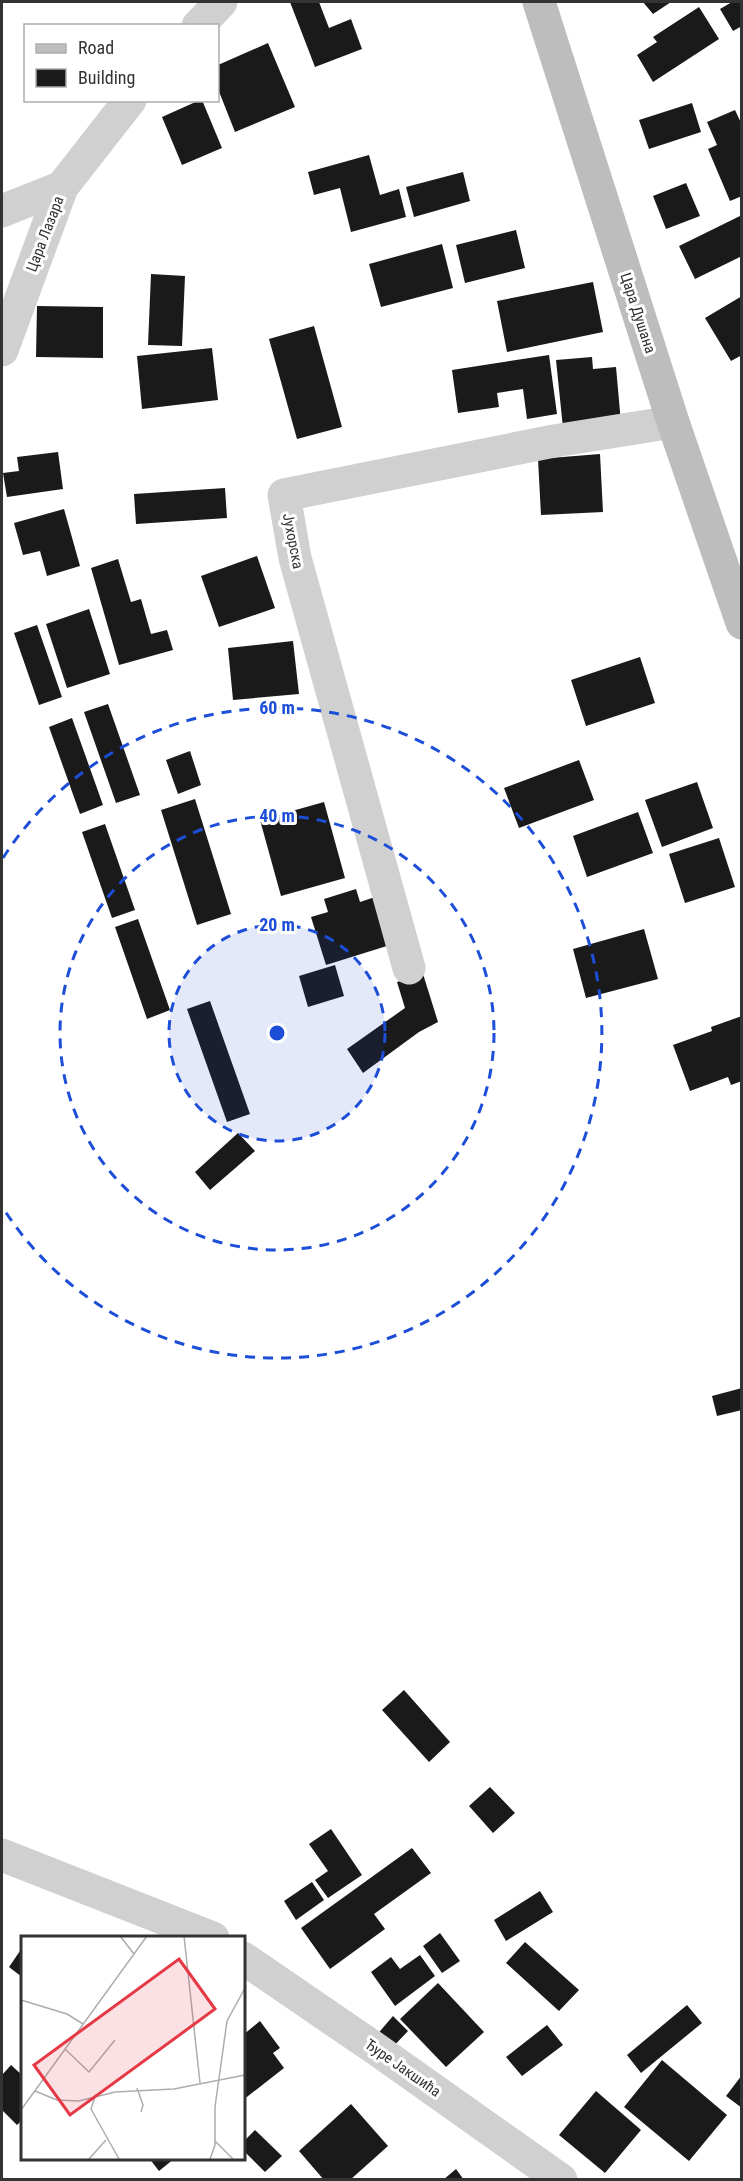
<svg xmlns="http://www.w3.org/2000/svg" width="743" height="2181" font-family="'Roboto Condensed',sans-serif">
<rect width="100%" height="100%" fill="#fff"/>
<path fill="#1a1a1a" d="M290,2h29l10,26 22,-9 11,30 -47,18z
M643,2h28l-18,12z
M732,2h10v24l-9,5 -13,-22z
M699,7l20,32 -66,43 -16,-27 20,-13 -4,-5z
M268,43l27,64 -60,25 -17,-43v-24z
M200,100h2l20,48 -40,17 -20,-48z
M692,103l9,29 -52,17 -10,-29z
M735,110l7,15v71l-12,5 -22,-52 9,-4 -10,-23z
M369,155l11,40 19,-6 7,28 -55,15 -11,-44 -26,7 -6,-23z
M463,172l7,29 -56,16 -8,-30z
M686,183l14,33 -34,13 -13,-33z
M742,215v41l-47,23 -16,-33z
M516,230l9,38 -60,15 -9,-38z
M442,244l11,44 -72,19 -12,-43z
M151,274l34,2 -3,70 -34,-1z
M593,282l10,50 -96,20 -10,-51z
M742,296v59l-11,6 -26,-43z
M37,306l66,1v51l-67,-1z
M314,326l28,101 -45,12 -28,-100z
M212,348l6,52 -76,9 -5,-53z
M549,355l8,59 -30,5 -4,-30 -26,4 2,14 -41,6 -6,-43z
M592,357l1,12 23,-2 5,56 -58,5 -7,-68z
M58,452l5,37 -56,8 -4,-24 16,-2 -2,-14z
M600,454l3,58 -62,3 -3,-56z
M225,488l2,30 -91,6 -2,-30z
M64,509l16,57 -33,10 -7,-25 -17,4 -9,-32z
M257,556l18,52 -56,19 -18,-51z
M118,559l13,43 10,-3 10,35 16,-4 6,20 -54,15 -28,-97z
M89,609l21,65 -43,14 -21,-64z
M37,625l25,72 -23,8 -25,-72z
M293,641l6,53 -66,6 -5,-52z
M640,657l15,46 -69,23 -15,-46z
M108,704l32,91 -24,8 -32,-91z
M72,718l31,87 -23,9 -31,-87z
M190,751l11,34 -23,9 -12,-34z
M579,760l15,40 -75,28 -15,-40z
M697,782l16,46 -51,19 -17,-47z
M195,799l36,115 -34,11 -36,-115z
M324,802l21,76 -64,18 -21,-76z
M638,812l15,41 -66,24 -14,-41z
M105,824l30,86 -23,8 -30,-86z
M719,838l16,49 -50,16 -16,-49z
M356,889l4,13 15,-5 15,48 -64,20 -15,-48 17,-5 -4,-13z
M138,919l32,91 -23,9 -32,-92z
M644,929l14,50 -72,19 -13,-49z
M335,965l9,31 -36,11 -9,-31z
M423,974l15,48 -19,10 -56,41 -16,-24 58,-41 -8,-26z
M210,1001l40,113 -23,8 -40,-113z
M742,1016v65l-11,4 -3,-8 -38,14 -17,-46 39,-14 -1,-4z
M238,1133l17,18 -45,39 -15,-18z
M742,1388v22l-25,6 -5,-20z
M404,1690l46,52 -21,20 -47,-52z
M490,1787l25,26 -22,20 -24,-27z
M331,1829l31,46 -34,23 -13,-18 13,-9 -19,-27z
M412,1848l19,25 -57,41 11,15 -55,40 -29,-41z
M312,1882l12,18 -28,20 -12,-19z
M540,1891l13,21 -47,29 -12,-21z
M440,1933l20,28 -18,12 -19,-27z
M525,1942l54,48 -20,21 -53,-48z
M22,1948v29l-13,-10z
M420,1955l15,21 -40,30 -24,-34 20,-15 9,12z
M438,1983l46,49 -38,35 -46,-48z
M687,2005l15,18 -61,50 -14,-18z
M393,2016l15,15 -18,19 -15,-13z
M260,2021l20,27 -7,5 11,15 -41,32v-65z
M547,2025l16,20 -41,31 -16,-19z
M662,2060l65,55 -38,46 -65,-54z
M11,2065l11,10v45l-5,5 -15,-15v-35z
M742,2075v33l-16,-12z
M596,2091l45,39 -36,43 -46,-38z
M351,2104l37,42 -38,34h-26l-25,-29z
M255,2130l27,26 -17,16 -22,-22v-8z
M149,2158h26l-16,13z
M456,2169l8,11h-21z"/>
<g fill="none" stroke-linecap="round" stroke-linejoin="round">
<path stroke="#d0d0d0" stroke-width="33" d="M198,26l23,-24
M2,211l60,-24
M2,350l60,-163 68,-87
M409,968l-114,-410 -11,-63 270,-54 119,-19
M2,1855l211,83
M243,1958l133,91 185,131"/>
<path stroke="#bdbdbd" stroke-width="33" d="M539,2l134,420 69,201"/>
</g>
<circle cx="277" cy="1033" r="108" fill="#1d4ed8" fill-opacity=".12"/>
<g fill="none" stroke="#1d4ed8" stroke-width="3" stroke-dasharray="10 8">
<circle cx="277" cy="1033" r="108"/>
<circle cx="277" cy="1033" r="217"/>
<path d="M3 858A325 325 0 1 1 3 1208"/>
</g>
<g text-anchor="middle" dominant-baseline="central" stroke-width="6" stroke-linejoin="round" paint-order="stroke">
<g font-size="15" fill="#333" stroke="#fff">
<text transform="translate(45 234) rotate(-69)">Цара Лазара</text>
<text transform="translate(638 313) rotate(72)">Цара Душана</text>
<text transform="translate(293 541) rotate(79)">Јухорска</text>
<text transform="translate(403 2068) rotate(35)">Ђуре Јакшића</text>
</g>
</g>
<g transform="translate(21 1936)">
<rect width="224" height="224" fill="#fff"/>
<path fill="none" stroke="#adadad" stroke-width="1.5" d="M99,0l14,18M163,0l16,147M0,64l46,14 16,10M44,113l24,23 26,-32M116,152l6,17 -2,7M14,155l22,9 22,1 36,-9 59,-3 71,-14M74,161l-4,12 28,50M0,174l126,-174M194,205l18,18M68,223l17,-19M189,223l5,-14v-38l12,-86 18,-33"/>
<path fill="#e63946" fill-opacity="0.15" stroke="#e63946" stroke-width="3" d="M158,23l36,50 -145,106 -36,-50z"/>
<rect width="224" height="224" fill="none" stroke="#333" stroke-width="3"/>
</g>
<circle cx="277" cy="1033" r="9" fill="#1d4ed8" stroke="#fff" stroke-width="3"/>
<g font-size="18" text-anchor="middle" font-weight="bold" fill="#1d4ed8" stroke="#fff" stroke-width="6" stroke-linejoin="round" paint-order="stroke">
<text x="277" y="714">60 m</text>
<text x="277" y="822">40 m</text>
<text x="277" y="931">20 m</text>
</g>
<rect width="743" height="2181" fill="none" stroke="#333333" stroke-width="6"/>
<rect x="24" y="24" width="195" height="78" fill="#ffffff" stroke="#adadad" stroke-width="1.5"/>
<rect x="36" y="44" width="30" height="9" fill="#bdbdbd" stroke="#adadad" stroke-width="1.5"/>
<text x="78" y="54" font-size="18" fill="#333333">Road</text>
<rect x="36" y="69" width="30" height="18" fill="#1a1a1a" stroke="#adadad" stroke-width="1.5"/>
<text x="78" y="84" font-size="18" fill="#333333">Building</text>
</svg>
